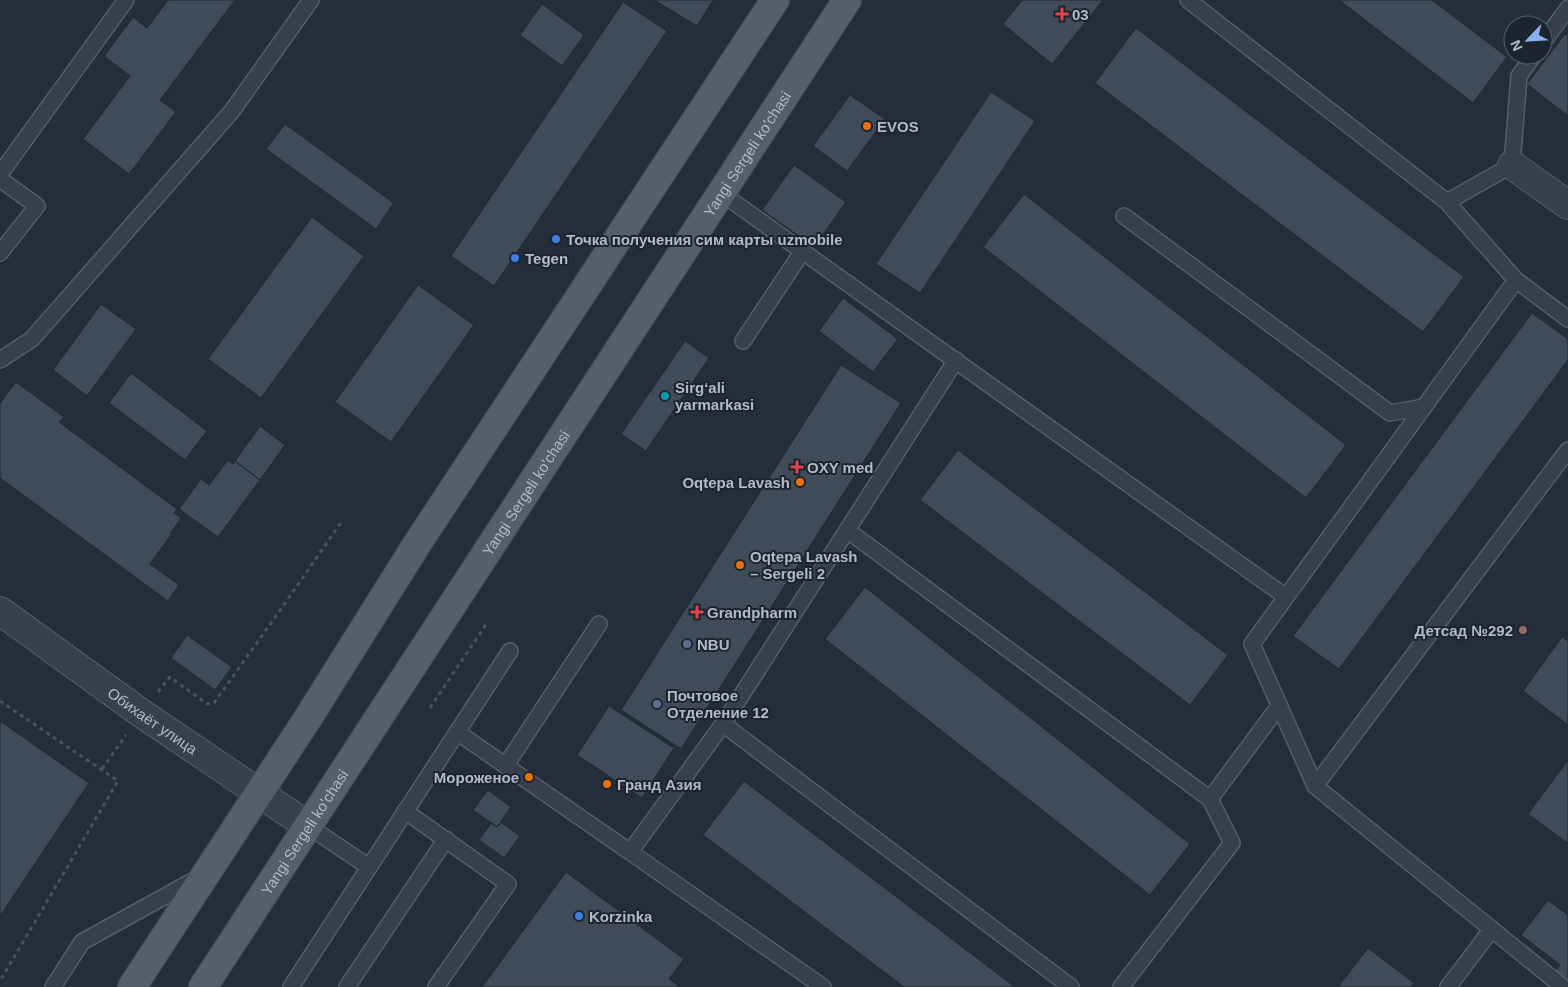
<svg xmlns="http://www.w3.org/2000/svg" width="1568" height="987" font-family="Arial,sans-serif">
<rect width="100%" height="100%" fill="#242d3a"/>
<path fill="#404b59" stroke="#1e2631" d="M168,0h67l-75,100 16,12 -47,62 -46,-35 47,-63 -26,-20 29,-39 14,11z
M654,0h59l-16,26z
M1022,0h81l-51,64 -49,-40z
M1339,0h93l75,57 -34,46z
M623,2l44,29 -173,255 -43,-30z
M542,4l42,31 -22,31 -42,-31z
M1136,28l328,249 -41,55 -328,-249z
M1565,34l3,2v80l-41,-32z
M991,92l44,29 -115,172 -44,-29z
M850,95l35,24 -38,52 -34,-25z
M285,124l109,79 -18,26 -110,-80z
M794,165l52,37 -32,45 -52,-37z
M1024,194l322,251 -40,53 -323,-251z
M312,217l52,39 -103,142 -53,-39z
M418,285l56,40 -83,117 -56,-40z
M843,298l55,41 -25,33 -54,-41z
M101,304l35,25 -49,67 -34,-26z
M1532,313l36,26v21l-229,309 -46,-33z
M685,341l24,17 -63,93 -25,-17z
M841,365l60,38 -220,346 -60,-39z
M131,373l76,58 -22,29 -76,-57z
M16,382l48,35 -5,5 118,87 -3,4 7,5 -11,16 1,1 -21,29 29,21 -11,16 -168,-123v-75z
M260,426l25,19 -25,35 -25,-19z
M958,450l270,205 -38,50 -270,-205z
M228,460l5,4 2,-3 25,19 -42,57 -39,-28 22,-30 8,6z
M865,587l325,257 -40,51 -325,-256z
M187,635l45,32 -17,23 -44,-32z
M1562,637l6,4v84l-45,-34z
M609,706l65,42 -32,50 -65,-43z
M0,721l89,62 -89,133z
M1568,760v82l-1,1 -39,-29z
M744,781l271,206h-111l-201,-152z
M488,790l23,17 -14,20 -24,-17z
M501,822l19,14 -16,22 -25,-18 12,-17 6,4z
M566,872l118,87 -15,20 11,8h-198z
M1548,900l20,15v66l-13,-10 5,-6 -39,-30z
M1368,948l46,35 -3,4h-73z"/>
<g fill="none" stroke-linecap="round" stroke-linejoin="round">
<defs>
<path id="service" d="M1188,0l259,202 65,-37 7,-89 15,-21
M1543,42l25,-34
M0,174l126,-174
M0,179l37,27 -37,47
M721,193l565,404
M1447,202l69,78
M1124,216l266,197 34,-6
M743,341l59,-89
M0,360l32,-21 200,-228 79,-111
M956,360l-233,364 348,263
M847,530l363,269 69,-93
M457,732l173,120 93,-128
M506,765l93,-141
M1315,786l-63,-142 264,-364 52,39
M405,811l103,73 -72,103
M308,826l61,41
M630,852l193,135
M53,987l29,-45 116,-64
M291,987l219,-336
M347,987l99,-148
M1121,987l111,-144 -22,-44
M1448,987l44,-58
M1563,987l-248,-201 253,-336"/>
<path id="minor" d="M1512,165l56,40"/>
<g id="tertiary">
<path id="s1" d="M0,611l141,102 167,113"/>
</g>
<g id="primary">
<path d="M132,987l176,-269 109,-174 358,-544"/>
<path id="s2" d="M203,987l644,-987"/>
</g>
</defs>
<use href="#service" stroke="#555d68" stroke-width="18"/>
<use href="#minor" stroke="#555d68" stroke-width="30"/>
<use href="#tertiary" stroke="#555d68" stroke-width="30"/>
<use href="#primary" stroke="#404853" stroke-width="30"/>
<path stroke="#45575a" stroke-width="3" stroke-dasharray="4 4" stroke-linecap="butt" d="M158,692l12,-15 37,27 7,-1 67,-94 61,-88
M0,701l118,80 -118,200
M430,708l57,-85
M102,769l24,-34"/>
<use href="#service" stroke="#373f4b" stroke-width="15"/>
<use href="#minor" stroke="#373f4b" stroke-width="28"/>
<use href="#tertiary" stroke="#373f4b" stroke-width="28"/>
<use href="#primary" stroke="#555e6b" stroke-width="28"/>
</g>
<g fill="#e0444e" stroke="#1c242f" stroke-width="2">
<path d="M1059.5 6.5h5v5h5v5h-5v5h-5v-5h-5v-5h5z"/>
<path d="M794.5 459.5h5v5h5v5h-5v5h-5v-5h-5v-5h5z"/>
<path d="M694.5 604.5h5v5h5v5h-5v5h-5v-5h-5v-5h5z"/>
</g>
<g fill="#e8710a" stroke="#1c242f" stroke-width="2">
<circle cx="867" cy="126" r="5"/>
<circle cx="800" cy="482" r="5"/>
<circle cx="740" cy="565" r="5"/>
<circle cx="529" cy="777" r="5"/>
<circle cx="607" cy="784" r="5"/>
</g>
<g fill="#3f7fe0" stroke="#1c242f" stroke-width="2">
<circle cx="556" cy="239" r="5"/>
<circle cx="515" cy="258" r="5"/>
<circle cx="579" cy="916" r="5"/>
</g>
<circle fill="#0f9aa8" stroke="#1c242f" stroke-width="2" cx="665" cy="396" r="5"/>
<circle fill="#8d6e63" stroke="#1c242f" stroke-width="2" cx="1523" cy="630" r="5"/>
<g fill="#5c6f8a" stroke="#1c242f" stroke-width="2">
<circle cx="687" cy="644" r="5"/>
<circle cx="657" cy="704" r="5"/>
</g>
<g text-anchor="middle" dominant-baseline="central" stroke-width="4" stroke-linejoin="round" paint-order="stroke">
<g font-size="15" font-weight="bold" fill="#b3bac6" stroke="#1c242f" text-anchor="start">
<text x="1072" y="14">03</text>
<text x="877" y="126">EVOS</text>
<text x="566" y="239">Точка получения сим карты uzmobile</text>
<text x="525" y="258">Tegen</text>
<text x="675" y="387">Sirgʻali<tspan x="675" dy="17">yarmarkasi</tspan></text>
<text x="807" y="467">OXY med</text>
<text x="790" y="482" text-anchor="end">Oqtepa Lavash</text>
<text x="750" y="556">Oqtepa Lavash<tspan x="750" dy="17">– Sergeli 2</tspan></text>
<text x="707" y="612">Grandpharm</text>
<text x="1513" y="630" text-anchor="end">Детсад №292</text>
<text x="697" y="644">NBU</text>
<text x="667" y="695">Почтовое<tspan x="667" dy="17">Отделение 12</tspan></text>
<text x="519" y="777" text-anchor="end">Мороженое</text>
<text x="617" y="784">Гранд Азия</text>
<text x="589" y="916">Korzinka</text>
</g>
<g font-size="15" fill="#b3bac6" stroke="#1c242f">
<text stroke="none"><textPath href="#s2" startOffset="995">Yangi Sergeli ko'chasi</textPath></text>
<text stroke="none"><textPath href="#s2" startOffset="590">Yangi Sergeli ko'chasi</textPath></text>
<text stroke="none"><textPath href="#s1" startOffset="188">Обихаёт улица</textPath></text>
<text stroke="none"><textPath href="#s2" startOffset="185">Yangi Sergeli ko'chasi</textPath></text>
</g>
</g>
<g transform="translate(1528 40) rotate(245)"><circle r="24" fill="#1c242f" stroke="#58606b"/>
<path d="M0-4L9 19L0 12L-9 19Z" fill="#8bb0f2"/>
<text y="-8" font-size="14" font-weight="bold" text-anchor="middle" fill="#b3bac6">N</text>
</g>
</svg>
